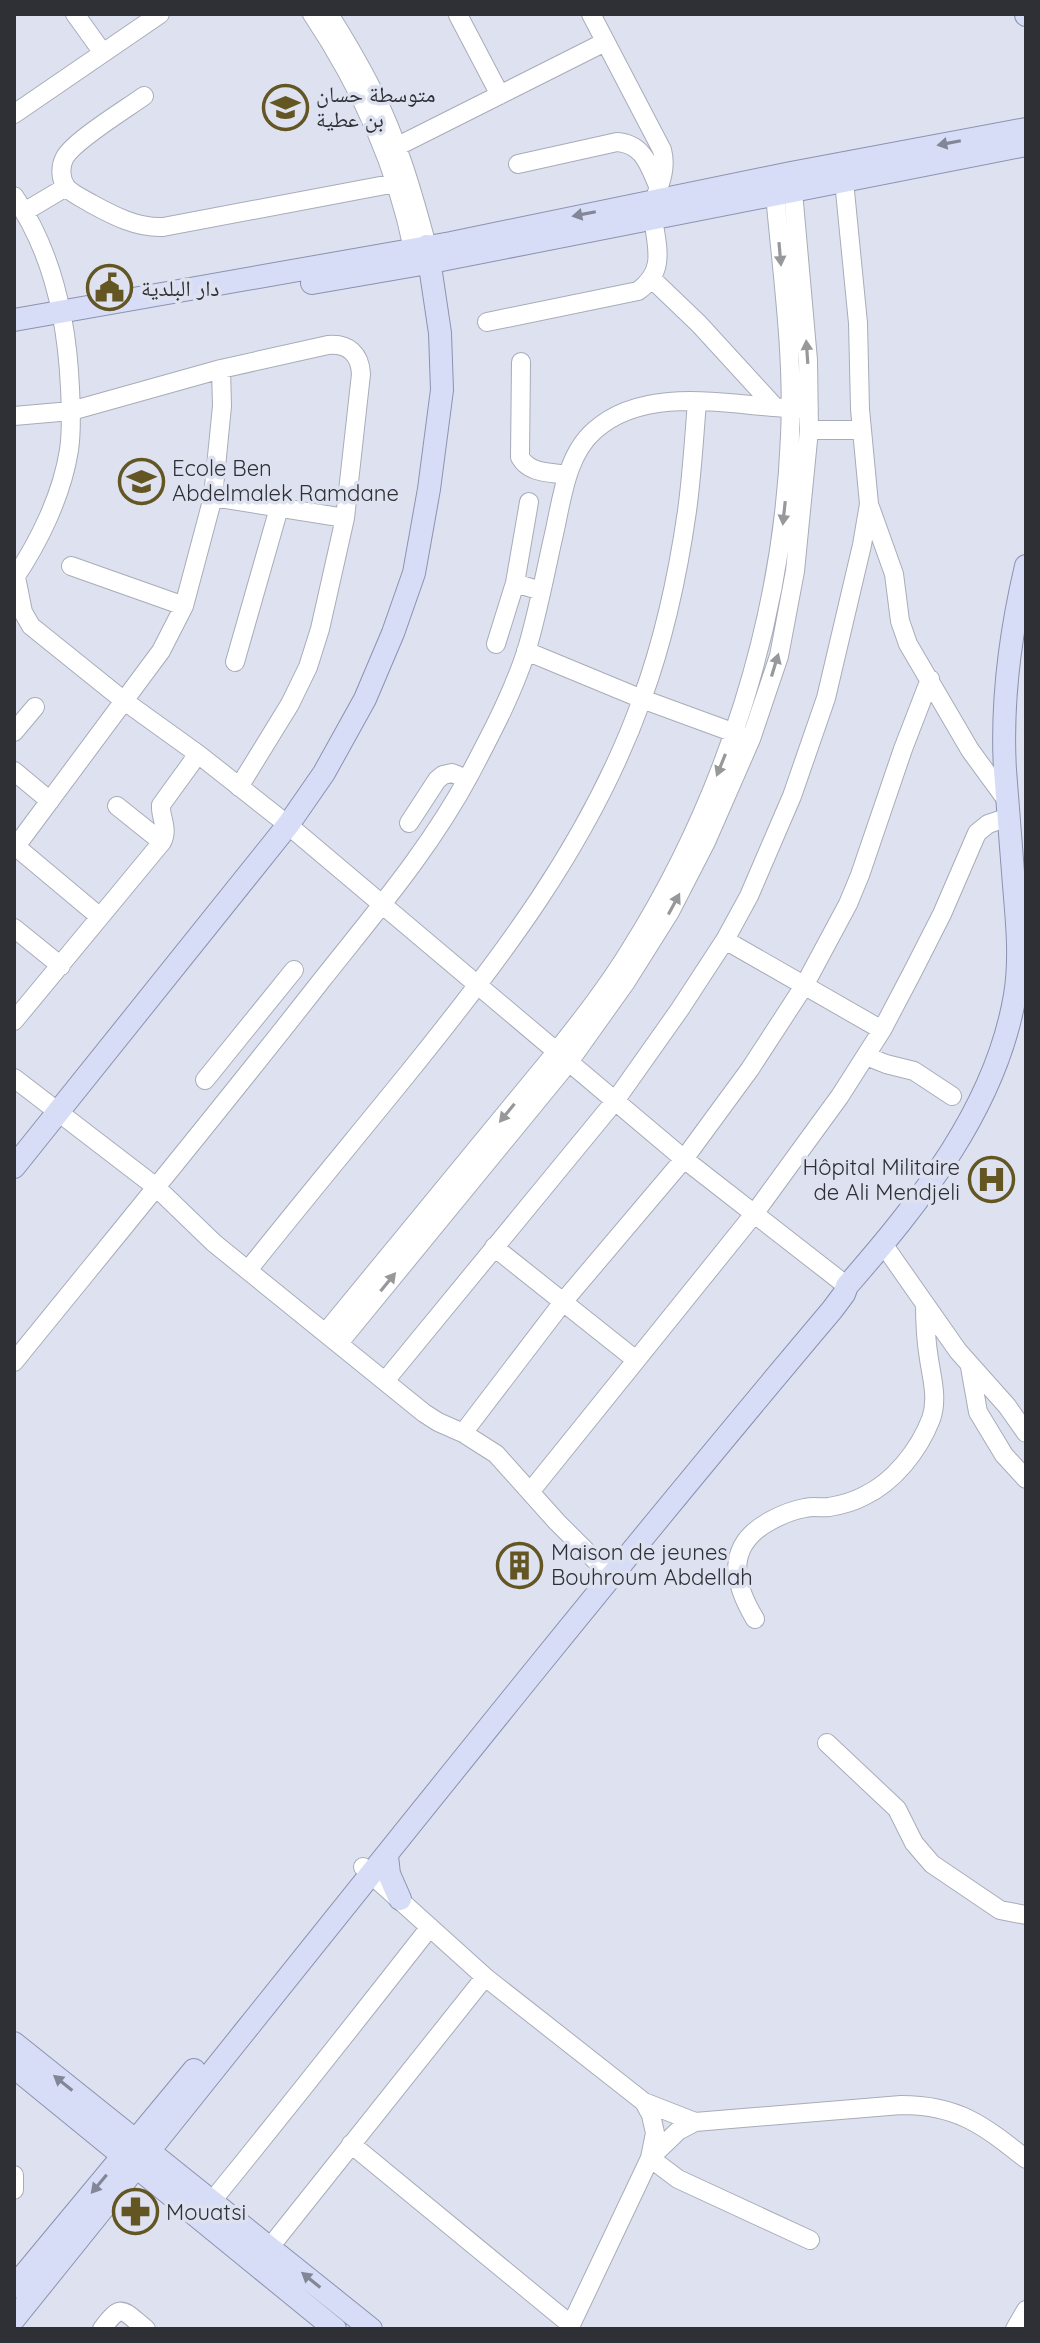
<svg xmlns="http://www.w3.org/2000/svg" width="1040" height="2343" font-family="Quicksand,'Noto Naskh Arabic',sans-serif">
<rect width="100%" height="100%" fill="#dee2f0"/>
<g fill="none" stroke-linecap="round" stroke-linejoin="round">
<defs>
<path id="minor" d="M75,14l28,39
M312,14c48,72 84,151 101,235
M329,14c15,24 30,49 43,75 25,49 41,104 55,157
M591,14l71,136c5,18 -2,34 -8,51
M458,15l42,80
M144,96c-18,13 -69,44 -79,61 -5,9 -5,21 1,30 6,7 18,12 26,17 22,12 45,24 71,23l233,-44
M14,114l146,-100
M396,147l209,-105
M518,164l99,-22c27,2 32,24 42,46
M14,196c39,56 53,124 56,192 1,20 2,42 -1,62 -7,45 -30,92 -55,129
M24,212l42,-25
M652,279l47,45 76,83
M487,322l151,-31c28,-20 19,-43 15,-73
M521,362l-1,95c9,17 31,15 47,18
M14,416l57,-5 150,-42 107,-24c20,-2 32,9 33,29l-16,144 -25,111 -12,38 -18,37 -51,83
M809,430h53
M213,497l132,21
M870,507l24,67 6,47 8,23 62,106 38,52
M71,566l113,40
M16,577l7,35 8,14 92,74 75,54 90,71 396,334 163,127
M515,583l14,-81
M496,644l19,-61 26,8
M526,651l116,48 101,37
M235,662l44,-154
M14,732l21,-25
M14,771l36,30
M117,806l45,36
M409,823l28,-43 6,-5 9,-2 15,6
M14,845l86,72
M14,849l147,-198 23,-45 29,-109 9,-91 -1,-37
M14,928l47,38
M725,940l157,90
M14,1021l148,-179c7,-14 -2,-24 -1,-37l37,-51
M866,1056l20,8 28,7 38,25
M14,1078l142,109 58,56 210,170 14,9 25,11 33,21 61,68 46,46
M205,1080l89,-110
M883,1244l75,107 49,55 19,27
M494,1247l142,113
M248,1270c52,-65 105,-129 157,-193 94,-116 186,-235 237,-378 22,-60 36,-125 45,-188 5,-36 7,-73 10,-109
M326,1332l230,-280c26,-33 52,-66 74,-102 96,-153 153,-333 160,-514 4,-84 -9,-169 -16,-253
M339,1343l230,-281 57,-80 44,-70 36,-70 45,-103 28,-83 16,-85 14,-141 -1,-70 -16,-180
M14,1362c103,-127 207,-253 307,-381 53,-67 109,-132 149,-207 21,-40 42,-79 56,-122 12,-39 19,-79 28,-118 8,-35 12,-79 41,-104 56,-49 147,-21 214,-21
M970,1367l8,45 26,43 22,24
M385,1381l230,-280 65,-92 45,-69 24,-44 43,-100 34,-98 36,-153 7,-41 -9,-95 -2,-86 -14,-142
M463,1433l100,-131 121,-143 66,-90 54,-83 44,-82 12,-29 43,-126 27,-70
M530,1492l224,-278 86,-118 42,-66 30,-57 30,-59 35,-81 11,-9 21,-7
M755,1619c-23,-38 -29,-74 15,-98 11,-6 23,-11 35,-13 8,-2 16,0 24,-1 12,-2 24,-5 35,-11 30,-14 55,-46 67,-77 7,-20 1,-40 -2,-60 -3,-18 -4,-37 -4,-55
M827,1743l70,66 17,34 18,21 68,46 26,5
M363,1867l122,110 159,125 7,13 4,18 -5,25 -81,171
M644,2102l51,20 206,-17c57,0 82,20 125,54
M695,2122l-17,9 -28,27 28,21 132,61
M351,2144l220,181
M14,2175v15
M212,2201c74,-91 146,-182 218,-274
M270,2247l215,-270
M102,2329c20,-27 20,-19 44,0
M1015,2329l11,-19"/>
<path id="major" d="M1026,14v1
M312,283l104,-18 610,-120
M14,320l437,-77 340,-70 235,-44
M14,1167l274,-342 36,-52 41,-74 28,-66 21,-60 15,-84 13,-99 -2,-57 -13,-87
M387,1856l2,18 11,25
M14,2043l357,286
M14,2067l321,262
M14,2287l180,-217
M14,2319c272,-337 539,-678 818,-1009l12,-16 3,-8c73,-84 149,-178 168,-291 6,-37 2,-73 -1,-110 -3,-38 -6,-76 -9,-115 -4,-70 5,-136 21,-204"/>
</defs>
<use href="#minor" stroke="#a8acb9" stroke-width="20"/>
<use href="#major" stroke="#8b92af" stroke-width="24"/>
<use href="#minor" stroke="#fff" stroke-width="18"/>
<use href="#major" stroke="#d7ddf7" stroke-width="22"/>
</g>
<defs><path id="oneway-solid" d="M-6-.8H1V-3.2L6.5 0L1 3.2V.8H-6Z" transform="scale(2)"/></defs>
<g fill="#828696">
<use href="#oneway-solid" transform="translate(949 143) rotate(169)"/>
<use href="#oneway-solid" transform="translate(584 214) rotate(169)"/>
<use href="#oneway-solid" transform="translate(63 2083) rotate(-141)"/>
<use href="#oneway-solid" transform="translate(99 2184) rotate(130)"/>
<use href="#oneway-solid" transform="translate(311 2280) rotate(-141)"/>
</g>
<g fill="#96989a">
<use href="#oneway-solid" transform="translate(780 254) rotate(85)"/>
<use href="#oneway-solid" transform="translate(807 352) rotate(-94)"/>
<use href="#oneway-solid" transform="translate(784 513) rotate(96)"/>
<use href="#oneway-solid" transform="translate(775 665) rotate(-73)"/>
<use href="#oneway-solid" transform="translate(721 765) rotate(112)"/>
<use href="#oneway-solid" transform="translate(674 904) rotate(-62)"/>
<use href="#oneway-solid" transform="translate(507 1113) rotate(129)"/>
<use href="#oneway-solid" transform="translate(388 1282) rotate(-51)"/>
</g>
<defs>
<symbol id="school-ring" viewBox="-11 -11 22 22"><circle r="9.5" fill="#dee2f0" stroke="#635623" stroke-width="1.5"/><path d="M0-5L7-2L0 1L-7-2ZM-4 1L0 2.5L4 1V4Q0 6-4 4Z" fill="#635623"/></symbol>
<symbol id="civic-ring" viewBox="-11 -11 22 22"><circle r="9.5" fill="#dee2f0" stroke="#635623" stroke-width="1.5"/><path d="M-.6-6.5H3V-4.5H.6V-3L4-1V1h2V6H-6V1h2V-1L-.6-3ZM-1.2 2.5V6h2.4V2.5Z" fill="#635623"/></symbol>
<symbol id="hospital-ring" viewBox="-11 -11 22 22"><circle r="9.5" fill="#dee2f0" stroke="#635623" stroke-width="1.5"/><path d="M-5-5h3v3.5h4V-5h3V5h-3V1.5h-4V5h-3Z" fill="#635623"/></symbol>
<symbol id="building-ring" viewBox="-11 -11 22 22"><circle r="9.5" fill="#dee2f0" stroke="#635623" stroke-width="1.5"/><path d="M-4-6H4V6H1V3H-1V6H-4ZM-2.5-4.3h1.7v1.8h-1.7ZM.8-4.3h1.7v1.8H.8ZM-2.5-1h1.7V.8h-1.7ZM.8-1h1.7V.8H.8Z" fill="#635623"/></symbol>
<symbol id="pharmacy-ring" viewBox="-11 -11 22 22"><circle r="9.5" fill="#dee2f0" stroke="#635623" stroke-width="1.5"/><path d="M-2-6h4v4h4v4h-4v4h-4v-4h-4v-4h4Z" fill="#635623"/></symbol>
</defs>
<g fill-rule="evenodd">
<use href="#school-ring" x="260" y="82" width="51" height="51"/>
<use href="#civic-ring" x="84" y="262" width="51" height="51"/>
<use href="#school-ring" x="116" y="456" width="51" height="51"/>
<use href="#hospital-ring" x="966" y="1154" width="51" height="51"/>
<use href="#building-ring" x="494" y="1540" width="51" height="51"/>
<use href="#pharmacy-ring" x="110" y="2186" width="51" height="51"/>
</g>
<g text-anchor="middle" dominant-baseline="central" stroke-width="7" stroke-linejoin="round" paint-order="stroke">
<g font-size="22" fill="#2e3035" stroke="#dee2f0" text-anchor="start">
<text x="316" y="94">متوسطة حسان<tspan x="316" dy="25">بن عطية</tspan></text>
<text x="141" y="288">دار البلدية</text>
<text x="172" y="468">Ecole Ben<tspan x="172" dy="25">Abdelmalek Ramdane</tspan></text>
<text x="960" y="1167" text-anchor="end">Hôpital Militaire<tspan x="960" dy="25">de Ali Mendjeli</tspan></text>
<text x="551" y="1552">Maison de jeunes<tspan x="551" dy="25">Bouhroum Abdellah</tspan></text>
<text x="166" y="2212">Mouatsi</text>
</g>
</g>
<rect width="1040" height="2343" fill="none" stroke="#2e3035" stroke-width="32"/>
</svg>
